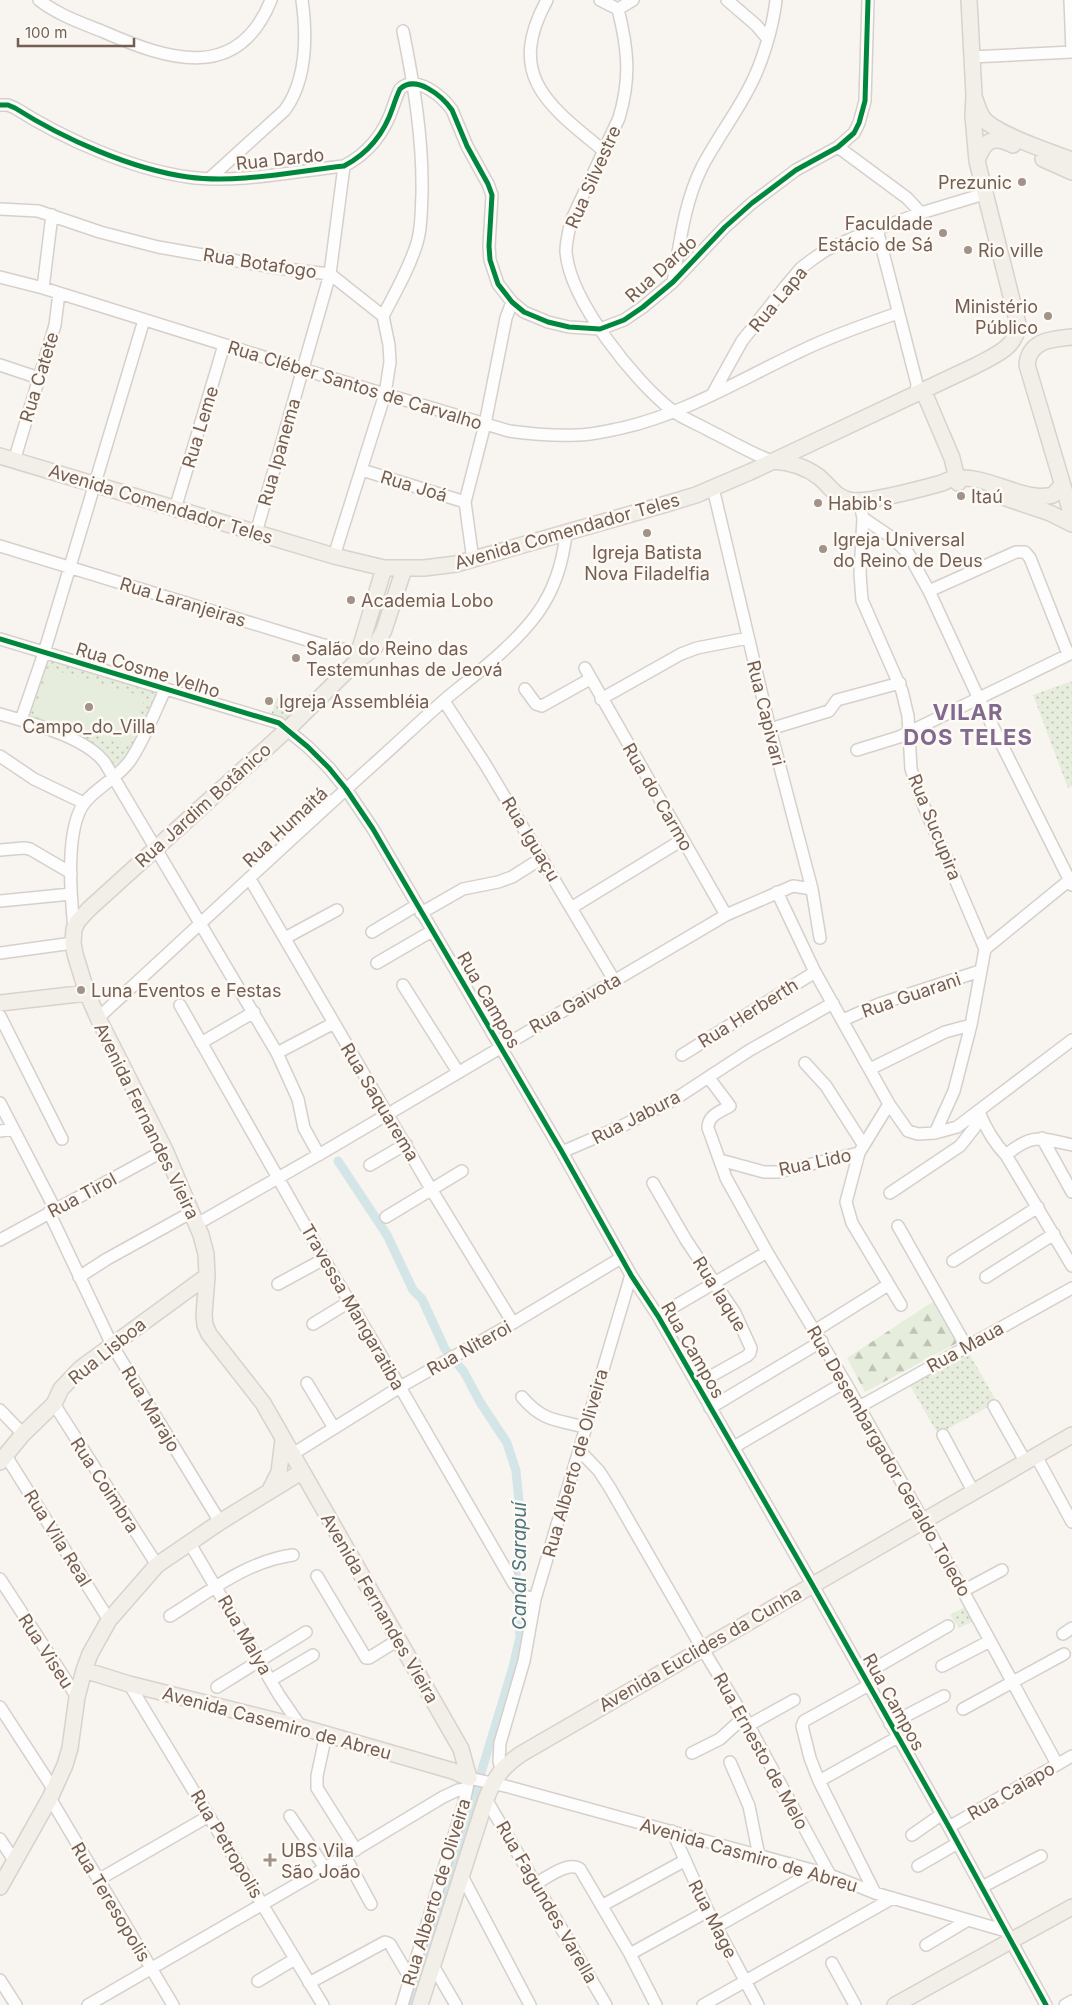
<svg xmlns="http://www.w3.org/2000/svg" width="1072" height="2005" font-family="Inter,sans-serif">
<defs>
<pattern id="grass-dots" width="8" height="8" patternUnits="userSpaceOnUse" patternTransform="scale(1.25)"><rect width="8" height="8" fill="#e6eddc"/><path d="M2 2h.1M6 6h.1" fill="none" stroke="#bfc3b5" stroke-width="1.8" stroke-linecap="round"/></pattern>
<pattern id="forest-firs" width="22" height="20" patternUnits="userSpaceOnUse" patternTransform="scale(1.25)"><rect width="22" height="20" fill="#e6eddc"/><path d="M5 1l3.5 6h-7zM16 11l3.5 6h-7z" fill="#bfc3b5"/></pattern>
</defs>
<rect width="100%" height="100%" fill="#f8f4f0"/>
<path fill="url(#grass-dots)" d="M50,661l109,31 -28,60 -15,17 -5,-1 -18,-17 -65,-33 17,-54z
M1072,681v105l-4,2 -35,-93z
M277,698l26,14 -12,13 -23,-2z
M967,1350l30,52 -59,32 -30,-52z
M967,1606l7,15 -15,7 -9,-13z"/>
<path fill="url(#forest-firs)" d="M934,1301l23,42 -92,49 -18,-34z"/>
<path fill="#e6eddc" d="M48,668l97,29 -16,49 -96,-30z"/>
<g fill="none" stroke-linecap="round" stroke-linejoin="round">
<path stroke="#d3e5e7" stroke-width="9" d="M338,1161l49,74 26,55 9,9 23,50 19,23 16,30 27,41 9,28 3,30 1,26 -4,49 4,61 -7,30 -102,338"/>
<defs>
<path id="minor" d="M39,0c19,15 43,23 65,32 64,28 134,51 167,-32
M547,0c-42,76 2,106 57,151
M600,0l18,9 15,-9
M727,0l29,25 11,13
M1070,0l2,52
M618,9c10,40 13,69 1,109l-48,103c-2,10 -5,20 -5,30 3,49 69,131 107,160 11,8 25,13 37,20 21,10 40,22 62,30
M972,57l100,-5
M0,105h8l7,3c49,31 116,61 173,69 50,7 107,-6 156,-11 25,-13 40,-32 49,-59 2,-6 4,-12 7,-18 16,-15 42,7 52,21l15,36 21,38 4,11 -3,51 1,14 8,24 14,18 12,10 24,10 21,5 31,2 24,-9 19,-13 30,-25 52,-55 27,-24 44,-33 42,-23 16,-14 5,-10 6,-22 3,-101
M838,147l69,51 14,15
M210,178l75,-68c22,-31 22,-74 17,-110
M0,209l38,2 62,21 58,15 119,21 53,6 53,42 6,29 1,17 -5,32 -51,162
M877,229l40,155 -1,9
M0,277l43,11 288,90 178,53c22,3 46,5 68,4 15,0 30,-4 45,-7 65,-15 121,-50 181,-78 31,-15 63,-26 95,-37
M673,282c7,-39 11,-79 29,-115 14,-27 33,-52 47,-79 13,-24 24,-61 27,-88
M43,288l9,-73
M383,316c12,-23 26,-47 34,-73 5,-16 4,-32 5,-49 1,-55 -8,-109 -19,-163
M0,365l39,13
M712,395l30,-54 43,-54 16,-19 12,-9 13,-9 27,-12 68,-25 63,-19
M14,461l41,-136 4,-32
M362,470l103,32
M713,488l57,241 42,160 8,49
M859,500l4,18 -3,56 2,26 40,91 6,25 3,53 12,35 62,145
M175,509l49,-164
M863,518l28,19 17,16 21,38 50,108 93,186
M256,533l74,-259 14,-108
M0,546l320,98 45,10
M473,560l-8,-58 20,-78 21,-106 6,-16
M929,591l87,-39h9l5,6 38,96
M0,639l279,84 29,24 21,21 17,21 27,40 189,323 69,123 27,41 154,268 137,243 97,178
M585,668l141,247
M525,689l11,15 6,2 48,-27
M601,699l80,-45 16,-6 51,-10
M444,701l41,63 129,216
M0,714c31,9 86,23 105,49l172,290 21,46 6,29 15,27
M21,720l23,-67 100,-333
M770,729l59,-18 8,-11 63,-17
M857,750l42,-13 173,-84
M0,756l34,23 50,24
M0,850l24,-2 6,1 41,24
M250,879l181,310 82,134
M777,892l38,80 74,132 19,27 10,3 17,-1 22,-6 115,-87
M0,901l71,-7
M571,908l111,-68
M421,913l42,-24 35,-7 14,-5 30,-19
M74,929c-3,-31 -10,-103 12,-128 12,-14 31,-23 43,-39 14,-19 25,-49 36,-72
M372,932l45,-27
M285,938l52,-28
M0,953l73,-10
M377,963l55,-32
M403,985l55,87
M180,1005l144,254 76,128 114,197 11,12 10,3
M0,1016l62,123
M98,1018c95,-87 190,-177 286,-263 22,-20 43,-40 65,-59 31,-25 64,-50 88,-82 18,-25 26,-51 29,-81
M843,1020l36,-16 101,-33
M201,1043l53,-31
M277,1053l57,-30
M682,1055l133,-83
M805,1063l21,23 37,58
M870,1069l75,-37 26,-7
M709,1078l21,28c-10,6 -22,9 -22,22l18,50 41,74 78,130 118,209 94,173
M0,1103l55,106
M889,1104l-30,49 -13,49 6,21 49,82
M979,1112c7,17 14,30 27,43l66,111
M0,1131l13,-2
M935,1133l19,-42 17,-66 14,-76 87,-71
M1042,1138l30,54
M562,1152l60,-26 53,-27 75,-49 83,-47
M1006,1155c26,-22 35,-17 66,-10
M720,1160l44,12h14l81,-19
M370,1165l36,-21
M653,1183l33,57 49,73 16,35 -1,5 -3,3 -50,28
M890,1193l70,-47 15,-19 4,-15
M49,1212l63,133 108,177
M386,1217l76,-46
M197,1224l130,-74 399,-235 67,-29 19,3
M898,1226l68,120
M0,1240l165,-90
M953,1261l85,-54
M79,1277l28,-18 85,-47
M986,1277l68,-43
M278,1284l46,-25
M658,1316l109,-64
M313,1324l36,-22
M816,1330l72,-45
M307,1383l27,45
M522,1397c20,24 35,23 63,30
M54,1404l103,161
M994,1406l31,55
M859,1407l213,-119
M710,1408l112,-67
M0,1410l23,24
M943,1435l30,56
M734,1447l111,-65
M579,1450l20,21 11,17 92,160 42,69 86,158
M291,1455l109,-68 113,-64 108,-65
M6,1456l103,164
M1036,1456l36,66
M189,1542l90,153 22,32
M317,1576l49,82h3l29,-18
M0,1579l77,118
M963,1591l39,-21
M170,1616c39,-24 77,-55 123,-61
M1063,1634l9,-6
M942,1666l48,-25
M863,1675l85,-49
M271,1680l42,-25
M129,1684l194,321
M869,1685l-65,36 -2,5 8,32 9,23 56,112
M217,1687l89,-55
M0,1707l54,83
M963,1709l101,-55
M890,1724l54,-28
M749,1725l45,-25
M326,1734l-9,42v12l39,62
M692,1753l28,-14 24,-22
M730,1762l19,44 10,50
M501,1769l-2,-8 1,-18 24,-82 11,-62 96,-324
M819,1781l79,-44
M50,1798l123,207
M486,1799l120,206
M290,1816l35,52
M949,1827l123,-71
M672,1831l36,80 50,94
M912,1835l30,-21
M0,1839l15,23
M345,1856l26,48
M918,1866l40,-23
M461,1874l69,131
M98,1880l111,-64
M537,1883c11,-6 31,-22 43,-14l50,85 26,51
M982,1887l59,-31
M603,1905l81,-44
M716,1927l99,-56
M926,1945l42,-25
M630,1954l78,-43
M832,1963l23,42
M432,1964l24,41
M0,1980l16,25
M258,1981l37,-22
M309,1983l76,-41 5,2 20,34
M88,2005l237,-137 118,-71 15,-7 9,-1
M402,2005l62,-202 5,-25 40,9 321,88 45,18 131,38
M703,2005l190,-107
M1065,2005l7,-4"/>
<path id="major" d="M975,99c2,6 4,13 8,19 12,16 68,34 89,42
M1043,159l29,13
M977,161c7,-21 16,-26 36,-16
M1072,337c-20,2 -43,3 -45,28l45,151
M923,390l29,68 6,25
M0,456l334,100 50,12h40l32,-4 210,-60 30,-9 54,-23 225,-106c18,-10 42,-18 43,-42l-41,-163 -4,-45 1,-21 -5,-95
M773,461c16,1 33,6 46,16 11,9 16,20 30,23 16,4 75,-12 93,-17 5,-2 9,-5 14,-5 32,-3 69,25 97,17l9,-10
M994,494l56,19 22,11
M404,569l-20,61 -9,17 -19,15 -65,64 -202,183 -11,12 -4,8 -1,14 2,11 12,39 11,25 67,132 36,85 5,19 1,22 -3,39 1,10 4,9 54,69 198,346 8,29
M356,662l28,-94
M0,1003l87,-10
M0,1462l23,-28 31,-30 7,-15 20,-21 126,-92
M269,1492l10,-20 4,-32
M84,1670l45,14 172,43 152,44 16,7
M0,1887l50,-89 15,-33 5,-17 7,-51 7,-27 6,-16 19,-34 48,-55 63,-43 81,-50
M420,2005l66,-206c9,-22 16,-32 35,-45l551,-319
M895,2005l177,-98"/>
</defs>
<use href="#minor" stroke="#d5d0cb" stroke-width="14"/>
<use href="#major" stroke="#d9d1cd" stroke-width="18"/>
<use href="#minor" stroke="#fefdfd" stroke-width="11"/>
<use href="#major" stroke="#f2eee8" stroke-width="15"/>
<defs>
<path id="cycleway" d="M0,105h8l7,3c49,31 116,61 173,69 50,7 107,-6 156,-11 25,-13 40,-32 49,-59 2,-6 4,-12 7,-18 16,-15 42,7 52,21l15,36 21,38 4,11 -3,51 1,14 8,24 14,18 12,10 24,10 21,5 31,2 24,-9 19,-13 30,-25 52,-55 27,-24 44,-33 42,-23 16,-14 5,-10 6,-22 3,-101
M0,639l279,84 29,24 21,21 17,21 27,40 189,323 69,123 27,41 154,268 137,243 97,178"/>
</defs>
<use href="#cycleway" stroke="#fdf9f4" stroke-width="8"/>
<use href="#cycleway" stroke="#00873e" stroke-width="5"/>
</g>
<g fill="#a29289" stroke="#fdf9f4" stroke-width="2">
<circle cx="1022" cy="182" r="5"/>
<circle cx="943" cy="233" r="5"/>
<circle cx="968" cy="250" r="5"/>
<circle cx="1048" cy="316" r="5"/>
<circle cx="961" cy="496" r="5"/>
<circle cx="818" cy="503" r="5"/>
<circle cx="647" cy="533" r="5"/>
<circle cx="823" cy="549" r="5"/>
<circle cx="351" cy="600" r="5"/>
<circle cx="296" cy="658" r="5"/>
<circle cx="269" cy="701" r="5"/>
<circle cx="89" cy="707" r="5"/>
<circle cx="81" cy="990" r="5"/>
<path d="M267.5 1852.5h5v5h5v5h-5v5h-5v-5h-5v-5h5z"/>
</g>
<g text-anchor="middle" dominant-baseline="central" stroke-width="5" stroke-linejoin="round" paint-order="stroke">
<g font-size="18" fill="#745e52" stroke="#fdf9f4">
<text transform="translate(280 159) rotate(-6)">Rua Dardo</text>
<text transform="translate(593 177) rotate(-66)">Rua Silvestre</text>
<text transform="translate(260 263) rotate(9)">Rua Botafogo</text>
<text transform="translate(661 269) rotate(-42)">Rua Dardo</text>
<text transform="translate(778 299) rotate(-50)">Rua Lapa</text>
<text transform="translate(39 377) rotate(-73)">Rua Catete</text>
<text transform="translate(355 385) rotate(17)">Rua Cléber Santos de Carvalho</text>
<text transform="translate(200 427) rotate(-73)">Rua Leme</text>
<text transform="translate(279 452) rotate(-74)">Rua Ipanema</text>
<text transform="translate(414 486) rotate(17)">Rua Joá</text>
<text transform="translate(161 504) rotate(17)">Avenida Comendador Teles</text>
<text transform="translate(567 531) rotate(-16)">Avenida Comendador Teles</text>
<text transform="translate(183 602) rotate(17)">Rua Laranjeiras</text>
<text transform="translate(148 670) rotate(17)">Rua Cosme Velho</text>
<text transform="translate(766 713) rotate(76)">Rua Capivari</text>
<text transform="translate(658 797) rotate(60)">Rua do Carmo</text>
<text transform="translate(203 805) rotate(-42)">Rua Jardim Botânico</text>
<text transform="translate(285 827) rotate(-43)">Rua Humaitá</text>
<text transform="translate(935 827) rotate(68)">Rua Sucupira</text>
<text transform="translate(531 839) rotate(59)">Rua Iguaçu</text>
<text transform="translate(911 995) rotate(-19)">Rua Guarani</text>
<text transform="translate(489 1000) rotate(60)">Rua Campos</text>
<text transform="translate(575 1003) rotate(-30)">Rua Gaivota</text>
<text transform="translate(748 1013) rotate(-32)">Rua Herberth</text>
<text transform="translate(380 1102) rotate(59)">Rua Saquarema</text>
<text transform="translate(636 1117) rotate(-27)">Rua Jabura</text>
<text transform="translate(147 1121) rotate(64)">Avenida Fernandes Vieira</text>
<text transform="translate(815 1162) rotate(-12)">Rua Lido</text>
<text transform="translate(82 1195) rotate(-28)">Rua Tirol</text>
<text transform="translate(720 1294) rotate(58)">Rua Iaque</text>
<text transform="translate(353 1307) rotate(60)">Travessa Mangaratiba</text>
<text transform="translate(965 1347) rotate(-29)">Rua Maua</text>
<text transform="translate(469 1348) rotate(-29)">Rua Niteroi</text>
<text transform="translate(693 1350) rotate(60)">Rua Campos</text>
<text transform="translate(107 1351) rotate(-39)">Rua Lisboa</text>
<text transform="translate(151 1409) rotate(59)">Rua Marajo</text>
<text transform="translate(889 1461) rotate(60)">Rua Desembargador Geraldo Toledo</text>
<text transform="translate(575 1463) rotate(-74)">Rua Alberto de Oliveira</text>
<text transform="translate(105 1485) rotate(57)">Rua Coimbra</text>
<text transform="translate(58 1538) rotate(58)">Rua Vila Real</text>
<text transform="translate(380 1608) rotate(60)">Avenida Fernandes Vieira</text>
<text transform="translate(245 1635) rotate(60)">Rua Malya</text>
<text transform="translate(700 1649) rotate(-30)">Avenida Euclides da Cunha</text>
<text transform="translate(46 1651) rotate(57)">Rua Viseu</text>
<text transform="translate(894 1702) rotate(61)">Rua Campos</text>
<text transform="translate(277 1723) rotate(15)">Avenida Casemiro de Abreu</text>
<text transform="translate(761 1751) rotate(61)">Rua Ernesto de Melo</text>
<text transform="translate(1011 1791) rotate(-30)">Rua Caiapo</text>
<text transform="translate(227 1844) rotate(59)">Rua Petropolis</text>
<text transform="translate(749 1855) rotate(16)">Avenida Casmiro de Abreu</text>
<text transform="translate(436 1892) rotate(-73)">Rua Alberto de Oliveira</text>
<text transform="translate(111 1902) rotate(59)">Rua Teresopolis</text>
<text transform="translate(547 1902) rotate(60)">Rua Fagundes Varella</text>
<text transform="translate(713 1919) rotate(63)">Rua Mage</text>
</g>
<g font-size="18" fill="#745e52" stroke="#fdf9f4" text-anchor="start">
<text x="1012" y="182" text-anchor="end">Prezunic</text>
<text x="933" y="223" text-anchor="end">Faculdade<tspan x="933" dy="21">Estácio de Sá</tspan></text>
<text x="978" y="250">Rio ville</text>
<text x="1038" y="306" text-anchor="end">Ministério<tspan x="1038" dy="21">Público</tspan></text>
<text x="971" y="496">Itaú</text>
<text x="828" y="503">Habib's</text>
<text x="833" y="539">Igreja Universal<tspan x="833" dy="21">do Reino de Deus</tspan></text>
<text x="647" y="552" text-anchor="middle">Igreja Batista<tspan x="647" dy="21">Nova Filadelfia</tspan></text>
<text x="361" y="600">Academia Lobo</text>
<text x="306" y="648">Salão do Reino das<tspan x="306" dy="21">Testemunhas de Jeová</tspan></text>
<text x="279" y="701">Igreja Assembléia</text>
<text x="89" y="726" text-anchor="middle">Campo_do_Villa</text>
<text x="91" y="990">Luna Eventos e Festas</text>
<text x="281" y="1850">UBS Vila<tspan x="281" dy="21">São João</tspan></text>
</g>
<g font-size="19" font-style="italic" fill="#4b767d" stroke="#fdf9f4">
<text transform="translate(519 1566) rotate(-90)">Canal Sarapuí</text>
</g>
<g font-size="22" font-weight="bold" letter-spacing="1" fill="#826a8f" stroke="#fdf9f4">
<text x="968" y="712">VILAR<tspan x="968" dy="25">DOS TELES</tspan></text>
</g>
</g>
<path d="M18 38v8h116v-8" fill="none" stroke="#745e52" stroke-width="2.5"/>
<text x="25" y="38" font-size="15" fill="#745e52" stroke="#fdf9f4" stroke-width="4" paint-order="stroke">100 m</text>
</svg>
